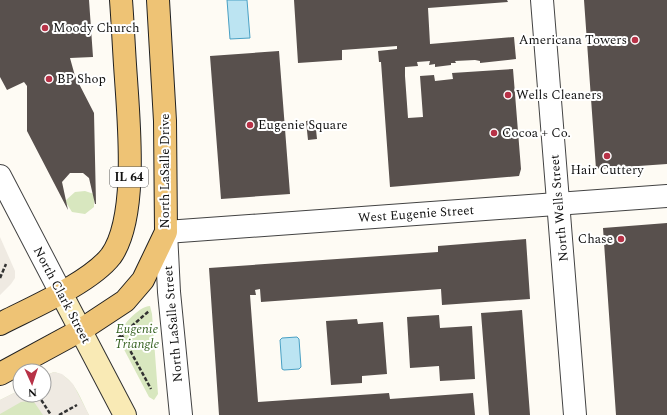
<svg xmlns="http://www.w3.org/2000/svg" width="667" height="415" font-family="Spectral,serif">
<rect width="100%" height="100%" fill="#fefbf4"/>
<path fill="#d8e7bf" d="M75,192l10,-1 9,3v13l-9,7 -13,-2 -7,-11z
M150,306l2,8 6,80 -4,6 -5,-3 -31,-59c1,-10 21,-32 32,-32z
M54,372c20,4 26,26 35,43h-89v-15l20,-10v5h24v-19z"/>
<path fill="#efeae2" d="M0,237l15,34v7l-4,6 -11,11z
M54,372l8,2 11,10 16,31h-46l-9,-13 -6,-1 -7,1 -21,12v-14l20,-10v5h24v-19z"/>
<path fill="#bce4f2" stroke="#49a0c4" d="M227,0h20l3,38 -20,1z
M297,337l2,2 2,28 -2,2 -15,1 -2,-1 -2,-29 2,-2z"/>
<path fill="#58504d" d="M0,0h89l4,57 -23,1 5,18 19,37 2,91h-1l-6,-26 -6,-5h-13l-8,9 6,28 -41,-79v-45l-3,-4 -17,8 -7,-13z
M294,0h213l1,2 -80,6 2,36 84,-7 2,22 -36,4v-2l-5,-1 -20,1 1,2h-5v2l-16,2v-3l-6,1 1,-4 -13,1 1,4 -13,1v9l3,42 15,-1 -3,-41 14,-1 1,6 18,-2 -1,-6 61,-4 8,100 -2,7 -129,11 -9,-125h-2l-1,-11 19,-2v-3l-55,4v10l-44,3z
M584,0h83v164l-71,5z
M279,51l11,143 -69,5 -11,-143z
M315,120l2,19 -9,1 -2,-19z
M667,223v192h-51l-13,-187z
M526,239l4,60 -88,6 -1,-16 -180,13 -1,-13 -5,1 1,5h-6l8,107 131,-9 1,6 83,-6 2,22h-256l-10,-147 229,-16v-6z
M522,310l8,105h-41l-8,-102z
M439,315l1,13 32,-2 3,53 -35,2 -1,-15 -29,2 -3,-51z
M357,319l1,5 25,-2 4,52 -25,2v7l-31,2 -5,-64z"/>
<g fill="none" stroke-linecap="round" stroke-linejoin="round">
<defs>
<path id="minor" d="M166,232l501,-36"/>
<path id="tertiary" d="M542,0l33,415
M0,176l61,117
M166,232l3,60 12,123"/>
<path id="secondary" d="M61,293l64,122"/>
<path id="primary" d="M0,324c31,-16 90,-41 111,-68 27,-38 18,-131 15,-177 -2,-26 -3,-53 -5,-79
M0,374l81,-44 44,-29 18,-21 23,-48 -1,-111 -7,-121"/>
</defs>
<use href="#minor" stroke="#434343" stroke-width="24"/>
<use href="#tertiary" stroke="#434343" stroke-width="24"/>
<use href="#secondary" stroke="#323232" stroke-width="24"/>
<use href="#primary" stroke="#212121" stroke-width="24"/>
<path stroke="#323232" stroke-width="2.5" stroke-dasharray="4 2" stroke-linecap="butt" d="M0,278l6,-14
M119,330l32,59
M118,338l31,-27
M38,395l13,20
M59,415l18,-10"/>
<use href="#minor" stroke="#fff" stroke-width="22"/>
<use href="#tertiary" stroke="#fff" stroke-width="22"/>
<use href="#secondary" stroke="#f9eab5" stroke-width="22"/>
<use href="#primary" stroke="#eec375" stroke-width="22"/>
</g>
<g fill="#b73247" stroke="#fff" stroke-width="1.5">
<circle cx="45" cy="28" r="4"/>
<circle cx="635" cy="40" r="4"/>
<circle cx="49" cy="79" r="4"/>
<circle cx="508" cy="95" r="4"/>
<circle cx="250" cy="125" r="4"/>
<circle cx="494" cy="133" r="4"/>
<circle cx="607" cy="156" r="4"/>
<circle cx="621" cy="239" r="4"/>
</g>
<g text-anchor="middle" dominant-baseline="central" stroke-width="4" stroke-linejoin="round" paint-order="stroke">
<rect fill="#fff" stroke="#585858" stroke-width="1" x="110" y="167" width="38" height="20" rx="3"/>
<g font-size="12" font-weight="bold" fill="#101010">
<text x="129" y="177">IL 64</text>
</g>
<g font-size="13" fill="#101010" stroke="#fff" text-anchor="start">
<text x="53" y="28">Moody Church</text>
<text x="627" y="40" text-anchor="end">Americana Towers</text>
<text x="57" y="79">BP Shop</text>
<text x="516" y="95">Wells Cleaners</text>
<text x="258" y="125">Eugenie Square</text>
<text x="502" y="133">Cocoa + Co.</text>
<text x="607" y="170" text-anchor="middle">Hair Cuttery</text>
<text x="613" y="239" text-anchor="end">Chase</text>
</g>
<g font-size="13" fill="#101010" stroke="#fff">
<text transform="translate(165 171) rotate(-90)">North LaSalle Drive</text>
<text transform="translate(559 208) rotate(-95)">North Wells Street</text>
<text transform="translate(416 214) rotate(-4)">West Eugenie Street</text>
<text transform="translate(62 295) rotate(62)">North Clark Street</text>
<text transform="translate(173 324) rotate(-95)">North LaSalle Street</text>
</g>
<g font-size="13" font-style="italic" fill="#396424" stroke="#fff">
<text x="137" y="329">Eugenie<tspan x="137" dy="15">Triangle</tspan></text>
</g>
</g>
<g transform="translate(32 383) rotate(177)"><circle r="19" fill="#ffffff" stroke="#9f9f9f"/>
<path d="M0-3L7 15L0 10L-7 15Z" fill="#b73247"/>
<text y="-6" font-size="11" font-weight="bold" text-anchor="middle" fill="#101010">N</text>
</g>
</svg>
